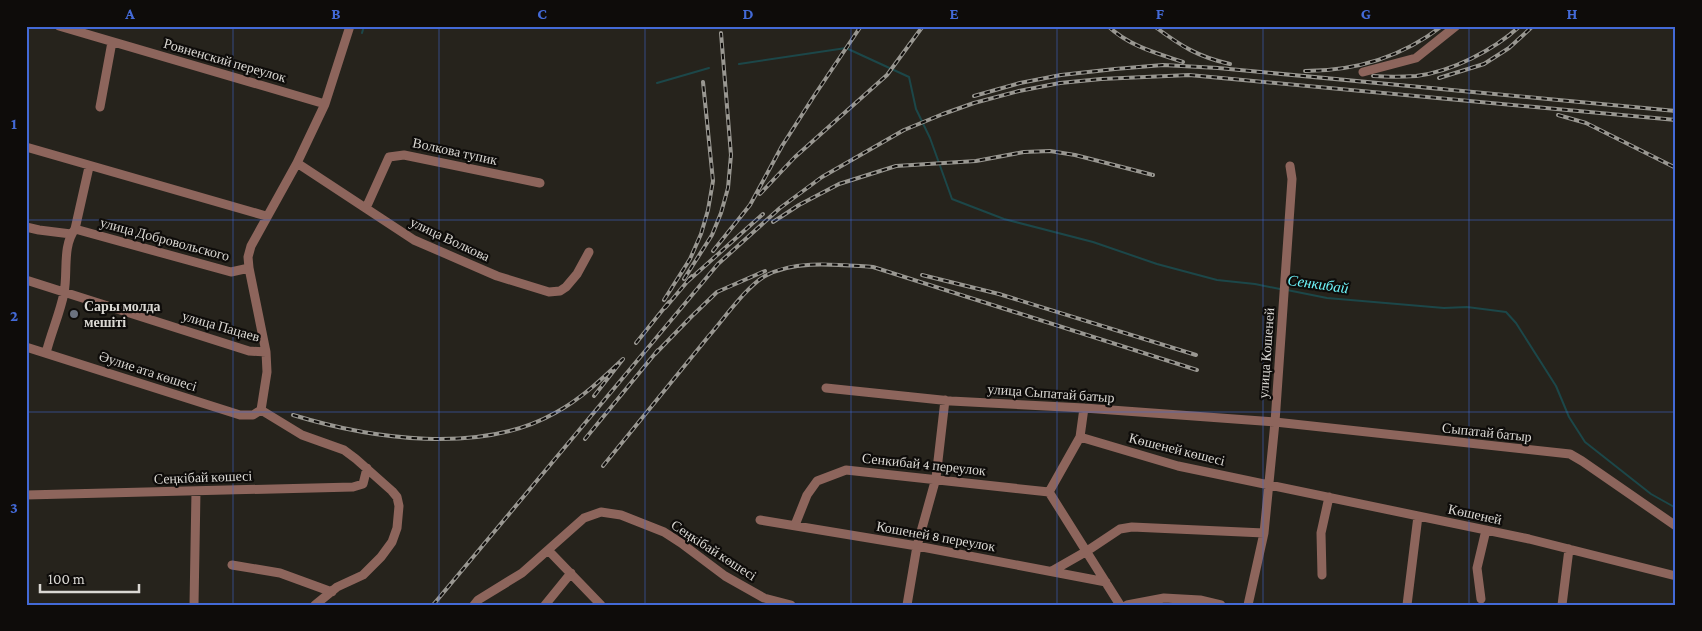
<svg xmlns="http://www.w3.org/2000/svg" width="1702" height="631" font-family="'Crimson Pro',serif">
<rect width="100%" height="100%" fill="#26231c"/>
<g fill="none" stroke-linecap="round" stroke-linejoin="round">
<path stroke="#1c4749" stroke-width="2" d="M362,33l2,-7
M739,64l107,-16 63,29 7,32 14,29 22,61 52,20 89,23 64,22 60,16 38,4 25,5
M657,83l52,-15
M1287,290l40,8 117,10 23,-1 39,5 10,11 40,63 13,31 16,25 66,52 25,14"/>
<path stroke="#8d655c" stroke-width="9" d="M59,26l266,78
M1363,72l53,-14 40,-32
M100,107l12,-65
M26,147l240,69
M297,163l117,77 83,36 52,16 11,-1 6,-4 11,-13 12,-22
M366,208l23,-51 15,-2 136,28
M26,227l13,3 32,4
M75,229l156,43 18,-4
M26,280l223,71 17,1
M26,347l214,68h13l8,-5
M46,353c5,-20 14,-40 18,-60 4,-20 -2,-47 11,-64l14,-62
M826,388l125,13 133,7 191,14 295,32 12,7 94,65
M1080,437l98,29 351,73 147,37
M1049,492l71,113
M26,495l327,-8 10,-3 4,-16
M760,520l157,26 189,36
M795,525l12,-30 10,-14 29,-11 203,22 31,-55 4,-29
M548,550l53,55
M232,565l48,8 52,19
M1052,571l35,-20 33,-22 12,-2 132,6
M1322,575l-1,-42 8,-36
M1481,599l-4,-31 9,-38
M194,605l2,-114
M315,605l22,-18 26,-12 18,-18 11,-15 5,-14 2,-22 -2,-9 -5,-6 -36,-32 -12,-9 -42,-15 -41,-25 6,-38 -1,-20 -17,-84 -1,-11 3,-11 46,-83 28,-59 25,-78
M474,605l4,-5 44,-27 62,-55 17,-6 20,3 43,17 17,11 44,33 39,22 27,7
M545,605l26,-32
M907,605l10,-59 19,-68 9,-78
M1127,605l37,-7 36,2 21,5
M1248,605l16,-72 11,-111 17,-243 -2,-13
M1407,605l11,-89
M1562,605l7,-56"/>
<defs>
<path id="rail" d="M1108,26c21,20 48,27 75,36
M1154,26c27,20 44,31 76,38
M1305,71c50,0 97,-14 137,-45
M1373,76c14,1 28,1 43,0 35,-4 78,-26 104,-50
M1439,78l45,-14 25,-16 24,-22
M974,96l46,-13 41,-8 54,-6 48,-4 55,3 458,43
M1558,115l28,8 90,45
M760,194l35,-37 92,-82 36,-49
M773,222l26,-17 40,-21 57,-18 80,-5 48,-9 26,-1 25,4 78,20
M713,251l37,-46 32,-59 32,-50 47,-70
M922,275l77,19 197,61
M684,279l28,-44 9,-22 7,-25 3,-33 -10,-122
M688,281l75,-67
M664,300l26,-41 11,-25 7,-24 5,-29 -10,-99
M665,308l27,-32
M636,343l33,-41
M655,354l36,-37 26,-25 48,-21
M293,415c78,24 188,40 262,-2 26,-14 47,-34 68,-54l-29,37
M585,439l73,-89
M603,466c35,-43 70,-86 105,-129 15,-17 38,-50 57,-61 30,-17 75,-11 108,-9l324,103
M433,605l285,-341 62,-56 42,-31 82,-47 39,-16 31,-11 45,-12 41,-8 41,-4 88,-4 487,45"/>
</defs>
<use href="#rail" stroke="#999791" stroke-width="4"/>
<use href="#rail" stroke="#0e0c0a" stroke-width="2" stroke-dasharray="5.5" stroke-linecap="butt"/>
</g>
<path fill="none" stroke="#436ad7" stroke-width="1" stroke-opacity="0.55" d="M233,26v579M439,26v579M645,26v579M851,26v579M1057,26v579M1263,26v579M1469,26v579M26,220h1650M26,412h1650"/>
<circle fill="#6b7280" stroke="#0e0c0a" stroke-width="2" cx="74" cy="314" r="5"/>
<g text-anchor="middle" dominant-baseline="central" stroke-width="4.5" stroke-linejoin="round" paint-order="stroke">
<g font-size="14" fill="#dad8d3" stroke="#0e0c0a">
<text transform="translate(225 60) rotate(16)">Ровненский переулок</text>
<text transform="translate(455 151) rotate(12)">Волкова тупик</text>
<text transform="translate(165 239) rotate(15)">улица Добровольского</text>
<text transform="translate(450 239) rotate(25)">улица Волкова</text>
<text transform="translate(221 326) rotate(16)">улица Пацаев</text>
<text transform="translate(1266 353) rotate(-86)">улица Кошеней</text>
<text transform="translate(148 371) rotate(18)">Әулие ата көшесі</text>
<text transform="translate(1051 393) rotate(4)">улица Сыпатай батыр</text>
<text transform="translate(1487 432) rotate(6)">Сыпатай батыр</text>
<text transform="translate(1177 449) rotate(14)">Көшеней көшесі</text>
<text transform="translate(924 464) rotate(6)">Сенкибай 4 переулок</text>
<text transform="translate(203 477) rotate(-2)">Сеңкібай көшесі</text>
<text transform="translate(1475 514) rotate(12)">Көшеней</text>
<text transform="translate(936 536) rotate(10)">Кошеней 8 переулок</text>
<text transform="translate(714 550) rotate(33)">Сеңкібай көшесі</text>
</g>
<g font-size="14" font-weight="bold" fill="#dad8d3" stroke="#0e0c0a" text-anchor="start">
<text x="84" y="306">Сары молда<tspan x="84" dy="16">мешіті</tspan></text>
</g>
<g font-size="15" font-style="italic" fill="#6df5fb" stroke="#0e0c0a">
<text transform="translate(1318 284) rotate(8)">Сенкибай</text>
</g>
</g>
<rect width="1702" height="631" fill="none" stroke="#0e0c0a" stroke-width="55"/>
<path d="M40 584v8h99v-8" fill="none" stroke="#dad8d3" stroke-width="2.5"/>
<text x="48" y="584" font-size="15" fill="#dad8d3" stroke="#0e0c0a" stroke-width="4" paint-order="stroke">100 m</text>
<rect x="28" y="28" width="1646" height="576" fill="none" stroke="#436ad7" stroke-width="2"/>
<g font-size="16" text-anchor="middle" font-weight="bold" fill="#436ad7">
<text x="130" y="19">A</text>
<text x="336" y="19">B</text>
<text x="542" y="19">C</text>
<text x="748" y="19">D</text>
<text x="954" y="19">E</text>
<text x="1160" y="19">F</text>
<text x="1366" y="19">G</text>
<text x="1572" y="19">H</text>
<text x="14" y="129">1</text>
<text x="14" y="321">2</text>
<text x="14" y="513">3</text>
</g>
</svg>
